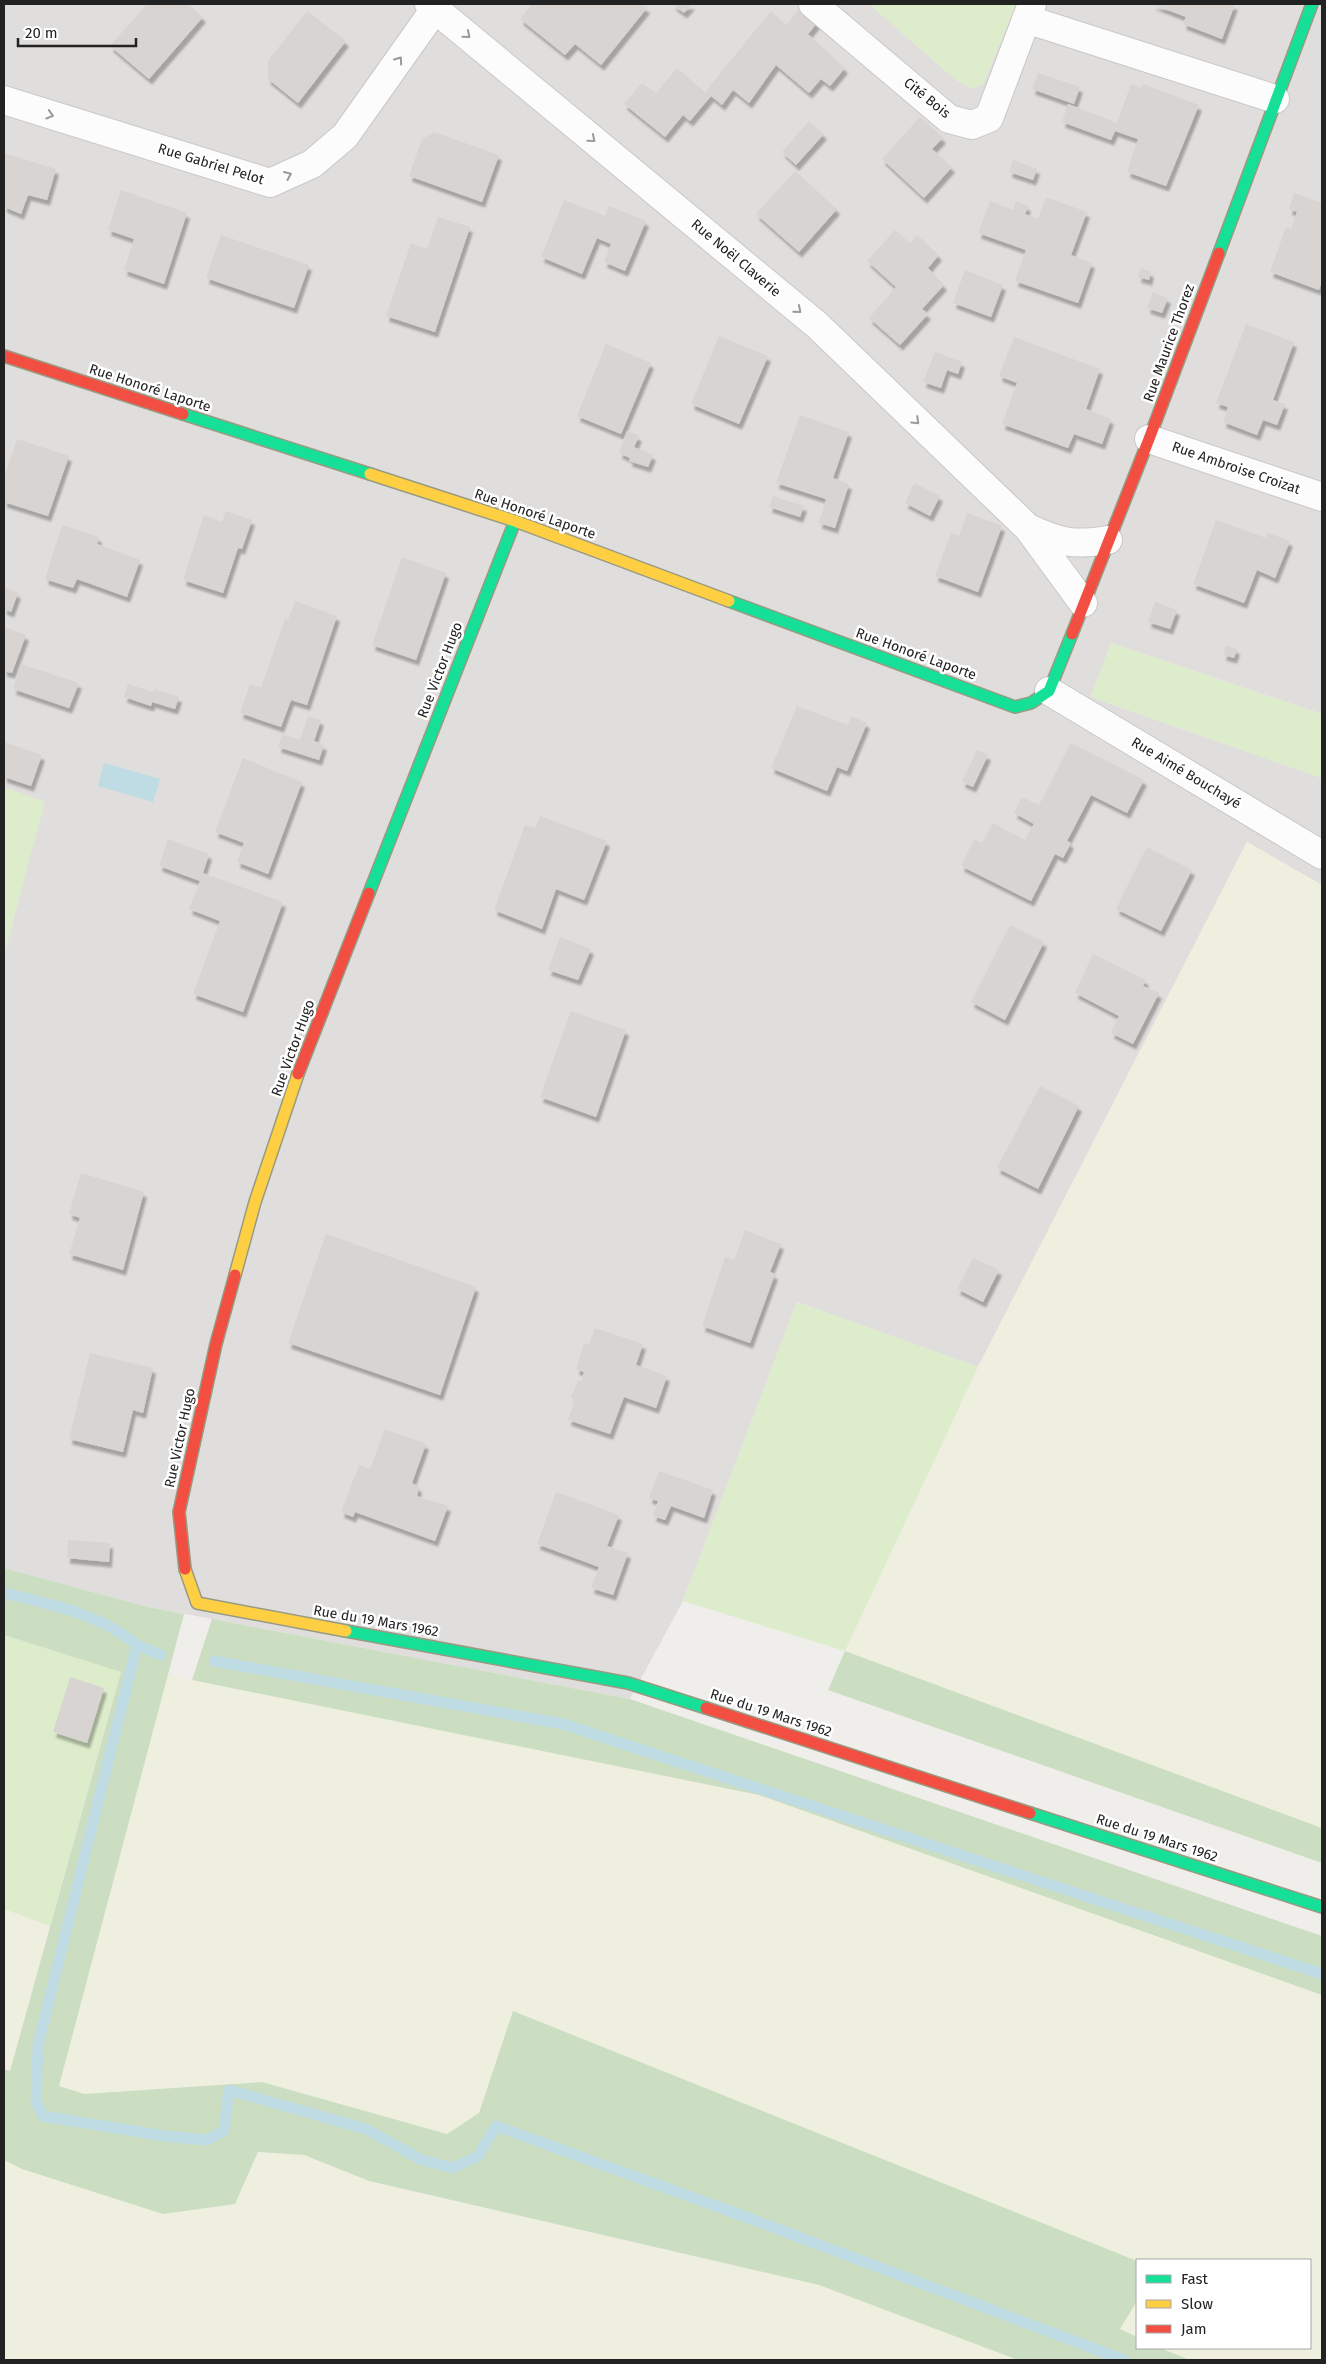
<svg xmlns="http://www.w3.org/2000/svg" width="1326" height="2364" font-family="'Fira Sans',sans-serif">
<defs>
<filter id="shadow"><feDropShadow dx="3" dy="5.5" stdDeviation="1" flood-color="#0004"/></filter>
</defs>
<rect width="100%" height="100%" fill="#f0eeeb"/>
<path fill="#dfdedc" d="M4,4h865l88,77 26,3 33,-80h306v710l-211,-71 -20,54 231,81v107l-75,-43 -269,525 -181,-65 -114,299 -53,98 -486,-93 -140,-38v-613l40,-153 -40,-15z"/>
<path fill="#efefdf" d="M1247,842l75,43v943l-477,-177 133,-284z
M168,1674l24,6 567,114 563,201v365h-132l-30,-12h150v-88l-173,1 -623,-250 -35,102 -32,21 -185,-52 -178,12 -25,-8z
M4,1909l46,17 -40,145 -6,-2z
M258,2152l46,3 66,27 449,103 199,75h-1014v-200l18,9 141,45 72,-10z
M1137,2301v36l-18,-8z"/>
<path fill="#ddeccb" d="M869,4h147l-33,80 -10,5 -16,-8z
M1111,643l211,71v64l-231,-81z
M4,787l41,15 -41,153z
M797,1302l181,65 -133,284 -162,-50z
M4,1635l117,37 -71,254 -46,-17z"/>
<path fill="#cbdec1" d="M4,1568l140,38 40,8 -125,472 25,8 178,-12 185,52 32,-21 34,-102 624,250v40l-17,28 17,8v11h23l30,12h-172l-199,-75 -450,-104 -65,-26 -46,-3 -23,52 -72,10 -141,-45 -18,-9v-91l6,2 111,-399 -117,-37z
M212,1619l418,80 692,237v59l-563,-200 -567,-115z
M845,1651l477,177v35l-494,-173z"/>
<path fill="#bfdbe3" d="M104,763l56,16 -7,23 -55,-16z"/>
<g fill="none" stroke-linecap="round" stroke-linejoin="round">
<path stroke="#bfdbe3" stroke-width="11" d="M4,1593c45,11 97,21 133,52
M161,1655l-24,-10 -99,400 -2,56 7,15 121,20 43,4 17,-9 5,-41 137,39 56,31 31,8 25,-12 18,-30 250,91 378,143
M214,1661l349,63 759,250"/>
</g>
<path fill="#d7d4d2" filter="url(#shadow)" d="M147,4h41l15,13 -54,62 -39,-33z
M532,4h109l6,4 -46,57 -26,-21 -10,11 -45,-36z
M672,4h20l-8,9z
M1152,4h83l-13,35 -39,-15 3,-7z
M801,7l17,15 -10,12 37,34 -15,18 -9,-7 -12,14 -33,-28 -27,38 -16,-13 -11,15 -11,-9 -21,25 -7,-6 -18,22 -41,-33 18,-21 14,10 21,-25 28,24 66,-81 15,14z
M307,11l39,30 -48,62 -30,-24v-18z
M1038,73l42,14 -6,17 -42,-15z
M1131,84l10,4 2,-4 56,21 -33,81 -39,-14 11,-33 -23,-8 -4,9 -49,-18 6,-18 49,19z
M920,117l23,21 -11,11 20,18 -28,31 -42,-39z
M809,121l15,13 -28,31 -14,-13z
M434,132l65,23 -17,47 -73,-26 13,-37z
M4,153l52,16 -9,31 -19,-5 -7,19 -17,-7z
M1013,160l24,9 -4,11 -24,-8z
M795,171l42,38 -38,43 -43,-38z
M121,190l66,23 -23,71 -40,-14 10,-31 -26,-9z
M1294,193l28,10v78l-3,9 -49,-18 16,-45 5,2 6,-17 -8,-3z
M1046,197l41,15 -16,43 21,8 -14,40 -63,-22 11,-31 -48,-17 12,-32 23,9 3,-9 12,5 -3,8 13,5z
M564,200l41,16 4,-10 37,15 -21,50 -21,-9 7,-18 -14,-6 -15,36 -41,-17z
M438,217l32,10 -35,105 -49,-16 25,-73 16,6z
M895,230l15,13 7,-8 22,20 -11,13 16,17 -22,24 6,5 -28,31 -31,-27 27,-31 -29,-26z
M221,235l88,30 -15,43 -88,-30z
M1141,268l10,4 -2,8 -11,-3z
M965,270l38,15 -12,32 -38,-14z
M1153,292l15,6 -6,15 -15,-5z
M1246,324l48,18 -21,58 12,4 -8,21 -14,-5 -6,15 -34,-13 5,-15 -12,-4z
M719,336l49,20 -29,68 -48,-20z
M1014,337l86,32 -14,40 25,10 -9,25 -28,-10 -6,14 -66,-24 15,-41 -18,-7z
M606,344l45,19 -30,71 -44,-18z
M935,352l27,10 -4,12 -11,-4 -6,18 -18,-6z
M800,415l49,17 -16,46 16,6 -14,44 -16,-5 7,-24 -50,-16z
M627,431l12,5 -5,11 19,8 -5,12 -19,-6 1,-3 -11,-5z
M17,439l52,17 -21,60 -44,-14v-24z
M914,483l26,13 -10,20 -25,-13z
M773,496l31,10 -4,11 -31,-10z
M226,511l26,9 -10,29 -4,-1 -15,45 -40,-13 21,-65 18,7z
M967,513l35,13 -24,66 -43,-16 16,-43 8,3z
M1216,520l50,18 2,-5 22,8 -15,37 -18,-8 -13,33 -51,-19z
M62,525l37,12 -2,7 43,16 -13,37 -50,-18 -4,9 -28,-9z
M402,557l44,16 -30,87 -44,-15z
M4,587l14,6 -7,19 -7,-3z
M295,601l42,15 -30,89 -16,-5 -10,27 -41,-14 10,-29 11,4 24,-69 3,1z
M1155,602l22,8 -7,19 -22,-7z
M4,627l22,8 -14,38 -8,-2z
M1226,645l11,4 -3,9 -11,-3z
M21,664l58,19 -10,25 -56,-19z
M128,684l25,8 2,-3 24,8 -4,12 -23,-7 -1,4 -27,-9z
M797,706l51,19 3,-9 16,7 -20,48 -10,-4 -10,24 -56,-23z
M308,716l13,4 -7,21 10,4 -5,15 -41,-13 5,-13 17,6z
M4,742l38,13 -11,31 -27,-9z
M1071,743l73,37 -17,33 -36,-18 -24,46 4,2 -8,15 -8,-4 -24,47 -70,-35 13,-27 8,4 11,-20 32,17 9,-16 -20,-11 8,-16 17,8z
M977,750l11,5 -15,32 -11,-5z
M243,758l59,24 -34,92 -31,-12 7,-19 -29,-11z
M540,816l67,25 -23,59 -28,-11 -14,40 -48,-19 31,-85 10,3z
M168,839l41,15 -6,19 80,29 -40,110 -50,-18 27,-73 -31,-12 11,-28 -41,-15z
M1147,847l45,23 -31,61 -45,-22z
M1010,925l34,17 -39,78 -34,-18z
M560,937l31,12 -13,31 -30,-10z
M1093,954l53,26 -3,6 16,7 -26,51 -22,-11 8,-17 -44,-23z
M571,1011l55,19 -30,87 -56,-20z
M1040,1086l39,20 -41,83 -41,-21z
M81,1173l63,19 -21,78 -54,-16 11,-36 -11,-4z
M745,1230l36,14 -11,28 5,2 -25,69 -48,-17 23,-69 9,3z
M326,1234l150,53 -36,108 -152,-52z
M973,1258l26,12 -16,32 -26,-13z
M595,1328l48,16 -7,21 31,11 -11,32 -32,-11 -14,37 -42,-14 7,-20 -4,-2 7,-18 3,2 3,-10 -8,-3 8,-25 5,1z
M90,1353l63,15 -10,45 -10,-3 -10,42 -54,-13z
M385,1429l41,15 -14,39 7,4 -2,9 31,10 -13,35 -80,-29 -2,5 -12,-5 18,-47 11,4z
M659,1471l54,19 -9,28 -33,-12 -6,14 -12,-4 5,-15 -9,-3z
M556,1492l63,23 -12,31 21,7 -15,42 -22,-7 8,-21 -62,-23z
M68,1540l42,3 -1,19 -42,-4z
M70,1677l34,11 -17,55 -34,-11z"/>
<g fill="none" stroke-linecap="round" stroke-linejoin="round">
<defs>
<path id="street" d="M429,4l388,321 211,203 55,75
M813,4l136,115 23,6 17,-7 43,-114
M1026,19l249,80
M4,100l266,83 42,-19 33,-28 90,-127
M1149,439l173,58
M1028,528c31,14 45,18 80,12
M1049,691l273,164"/>
<path id="fast" d="M1219,253l93,-249
M183,414l187,60
M729,601l286,106 16,-4 18,-12 23,-57
M369,893l146,-372
M346,1631l282,52 78,25
M1030,1813l292,94"/>
<path id="slow" d="M370,474l145,47 214,80
M235,1275l20,-73 43,-128
M185,1569l12,34 149,28"/>
<path id="jam" d="M4,356l179,58
M1072,634l77,-195 70,-186
M298,1074l71,-181
M185,1569l-6,-57 37,-168 19,-69
M706,1708l324,105"/>
</defs>
<use href="#street" stroke="#c9c8c7" stroke-width="30"/>
<use href="#fast" stroke="#999a82" stroke-width="14"/>
<use href="#slow" stroke="#999a82" stroke-width="14"/>
<use href="#jam" stroke="#999a82" stroke-width="14"/>
<use href="#street" stroke="#fdfcfc" stroke-width="28"/>
<use href="#fast" stroke="#16e098" stroke-width="11"/>
<use href="#slow" stroke="#ffcf43" stroke-width="11"/>
<use href="#jam" stroke="#f24e42" stroke-width="11"/>
</g>
<defs><path id="oneway-chevron" d="M-2-3.5L2.5 0L-2 3.5" fill="none" stroke-width="1.6" stroke-linecap="round" stroke-linejoin="round" transform="scale(1.25)"/></defs>
<g stroke="#9a9a9a">
<use href="#oneway-chevron" transform="translate(467 35) rotate(40)"/>
<use href="#oneway-chevron" transform="translate(399 60) rotate(-55)"/>
<use href="#oneway-chevron" transform="translate(50 115) rotate(17)"/>
<use href="#oneway-chevron" transform="translate(592 139) rotate(40)"/>
<use href="#oneway-chevron" transform="translate(288 175) rotate(-24)"/>
<use href="#oneway-chevron" transform="translate(798 310) rotate(40)"/>
<use href="#oneway-chevron" transform="translate(916 421) rotate(44)"/>
</g>
<g text-anchor="middle" dominant-baseline="central" stroke-width="5" stroke-linejoin="round" paint-order="stroke">
<g font-size="14" fill="#222" stroke="#fff">
<text transform="translate(927 98) rotate(39)">Cité Bois</text>
<text transform="translate(211 164) rotate(17)">Rue Gabriel Pelot</text>
<text transform="translate(736 258) rotate(40)">Rue Noël Claverie</text>
<text transform="translate(1169 343) rotate(-70)">Rue Maurice Thorez</text>
<text transform="translate(150 388) rotate(18)">Rue Honoré Laporte</text>
<text transform="translate(1236 468) rotate(19)">Rue Ambroise Croizat</text>
<text transform="translate(535 514) rotate(19)">Rue Honoré Laporte</text>
<text transform="translate(916 654) rotate(20)">Rue Honoré Laporte</text>
<text transform="translate(440 670) rotate(-69)">Rue Victor Hugo</text>
<text transform="translate(1186 773) rotate(31)">Rue Aimé Bouchayé</text>
<text transform="translate(293 1048) rotate(-70)">Rue Victor Hugo</text>
<text transform="translate(180 1438) rotate(-78)">Rue Victor Hugo</text>
<text transform="translate(376 1621) rotate(10)">Rue du 19 Mars 1962</text>
<text transform="translate(771 1713) rotate(18)">Rue du 19 Mars 1962</text>
<text transform="translate(1157 1838) rotate(18)">Rue du 19 Mars 1962</text>
</g>
</g>
<rect width="1326" height="2364" fill="none" stroke="#222222" stroke-width="10"/>
<rect x="1136" y="2259" width="175" height="90" fill="#ffffff" stroke="#a7a7a7"/>
<rect x="1146" y="2275" width="25" height="8" fill="#16e098" stroke="#a7a7a7"/>
<text x="1181" y="2284" font-size="15" fill="#222222">Fast</text>
<rect x="1146" y="2300" width="25" height="8" fill="#ffcf43" stroke="#a7a7a7"/>
<text x="1181" y="2309" font-size="15" fill="#222222">Slow</text>
<rect x="1146" y="2325" width="25" height="8" fill="#f24e42" stroke="#a7a7a7"/>
<text x="1181" y="2334" font-size="15" fill="#222222">Jam</text>
<path d="M18 38v8h118v-8" fill="none" stroke="#222222" stroke-width="2.5"/>
<text x="25" y="38" font-size="15" fill="#222222" stroke="#ffffff" stroke-width="4" paint-order="stroke">20 m</text>
</svg>
